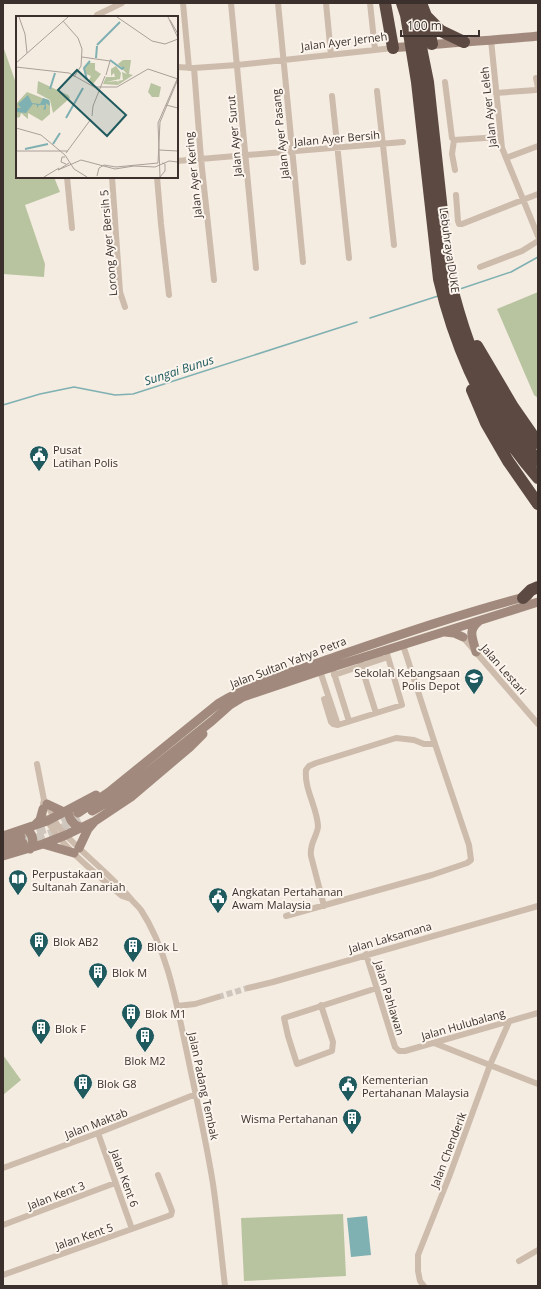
<svg xmlns="http://www.w3.org/2000/svg" width="541" height="1289" font-family="'Open Sans',sans-serif">
<rect width="100%" height="100%" fill="#f4ebe1"/>
<path fill="#b8c4a0" d="M3,46l14,40v91h37l6,15 -35,13 20,59 -1,13 -41,-3z
M538,292v106l-4,-3 -37,-86z
M3,1055l18,25 -18,15z
M343,1214l3,62 -102,5 -3,-63z"/>
<path fill="#7fb0b2" d="M367,1216l4,39 -20,2 -4,-39z"/>
<g fill="none" stroke-linecap="round" stroke-linejoin="round">
<path stroke="#7fb0b2" stroke-width="1.5" d="M457,290l54,-18 27,-15
M370,318l68,-22
M3,405l37,-11 34,-7 41,8 18,-1 224,-72"/>
<path stroke="#cfc6bd" stroke-width="6" stroke-dasharray="6 3" stroke-linecap="butt" d="M218,997l30,-9"/>
<path stroke="#cfc6bd" stroke-width="9" stroke-dasharray="9 4.5" stroke-linecap="butt" d="M24,836l26,-9 25,-13
M23,843l32,-11 25,-13"/>
<path stroke="#cdbbac" stroke-width="6" d="M183,3l6,65
M231,3l25,265
M278,3l25,259
M326,3l5,52
M370,3l5,47
M96,17l1,-2 25,-12
M491,40l11,108 36,88
M177,67l17,1 43,-3 156,-17
M194,68l7,91 13,121
M445,82l7,56 2,2 -2,14 3,16
M377,91l17,154
M496,93l40,-3 2,-3 -2,-9
M332,96l17,162
M454,140l46,-3
M506,158l32,-12
M177,161l226,-19
M67,177l5,51
M112,177l8,115 5,15
M157,177l4,47 8,71
M456,195l2,26 1,3h3l76,-30
M480,267l42,-16 16,-10
M461,635l77,89
M359,659l17,54
M332,667l17,54
M320,671l18,54
M334,675l54,-18
M324,699l7,23 2,2 5,1 64,-20 -16,-55
M37,764l7,36 -1,4
M44,800c8,9 8,21 18,31 22,24 48,43 69,68 3,4 7,7 10,11 27,41 36,96 46,143 9,44 19,87 26,131 5,34 8,68 12,102
M46,818c13,27 53,58 76,78l9,3
M324,906l-13,-50c-2,-13 7,-21 7,-30 -1,-19 -14,-37 -12,-56l3,-4 7,-3 80,-25 18,2 10,4h11
M286,916l146,-41 35,-12 4,-3 -2,-15 -34,-101 -32,-99
M366,954l29,93 4,4h6l133,-38
M248,988l25,-6 265,-76
M321,1005l12,37 -1,9 -35,13 -9,-28 -4,-18 93,-30
M177,1006l18,-2 23,-7
M434,1043l104,41
M98,1133l34,96
M3,1168l95,-35 98,-39
M3,1225l112,-42
M519,1261l19,-11
M3,1275l168,-60 1,-4 -14,-36
M424,1286l-4,-5 -2,-10v-16l31,-78 41,-112 19,-43"/>
<path stroke="#a18a7d" stroke-width="9" d="M393,48c48,-5 97,-7 145,-12
M445,632l9,1 9,4
M476,652c-3,-14 -9,-21 3,-31
M47,804l17,8
M68,810c1,8 4,15 12,17
M92,811l26,-15 94,-75 18,-16 13,-8 77,-26 218,-69
M78,813l31,-21 110,-89c33,-20 71,-30 107,-43 67,-23 133,-46 202,-64
M35,825l5,-5 3,-11
M26,829c7,5 9,12 4,20
M3,836l44,-15 49,-26
M6,841l15,-4
M43,844l31,9
M79,848l9,-19 6,-7
M3,849l20,-6
M3,856l40,-12 23,-9 29,-14 36,-24 59,-50 13,-13"/>
<path stroke="#5c4a42" stroke-width="12" d="M385,3l8,45
M402,3l4,12 11,67 22,197c17,72 49,142 99,199
M412,3l16,79 21,194c11,45 25,90 50,130 11,20 25,37 39,55
M421,3l5,13 6,28
M426,16l15,15 23,11
M477,346l36,61 25,36
M472,390l14,33 22,38 30,43
M523,598l8,-8 7,-3"/>
</g>
<defs>
<symbol id="civic-pin" viewBox="-11 -11 22 30"><path d="M0 17L-7.5 6A9.5 9.5 0 1 1 7.5 6Z" fill="#1f5a5e" stroke="#fbf5ee"/><path d="M-.6-6.5H3V-4.5H.6V-3L4-1V1h2V6H-6V1h2V-1L-.6-3ZM-1.2 2.5V6h2.4V2.5Z" fill="#fff"/></symbol>
<symbol id="school-pin" viewBox="-11 -11 22 30"><path d="M0 17L-7.5 6A9.5 9.5 0 1 1 7.5 6Z" fill="#1f5a5e" stroke="#fbf5ee"/><path d="M0-5L7-2L0 1L-7-2ZM-4 1L0 2.5L4 1V4Q0 6-4 4Z" fill="#fff"/></symbol>
<symbol id="library-pin" viewBox="-11 -11 22 30"><path d="M0 17L-7.5 6A9.5 9.5 0 1 1 7.5 6Z" fill="#1f5a5e" stroke="#fbf5ee"/><path d="M-6-4Q-3-5.5-.7-3.5V5Q-3 3-6 4ZM6-4Q3-5.5 .7-3.5V5Q3 3 6 4Z" fill="#fff"/></symbol>
<symbol id="building-pin" viewBox="-11 -11 22 30"><path d="M0 17L-7.5 6A9.5 9.5 0 1 1 7.5 6Z" fill="#1f5a5e" stroke="#fbf5ee"/><path d="M-4-6H4V6H1V3H-1V6H-4ZM-2.5-4.3h1.7v1.8h-1.7ZM.8-4.3h1.7v1.8H.8ZM-2.5-1h1.7V.8h-1.7ZM.8-1h1.7V.8H.8Z" fill="#fff"/></symbol>
</defs>
<g fill-rule="evenodd">
<use href="#civic-pin" x="28" y="444" width="22" height="30"/>
<use href="#school-pin" x="463" y="667" width="22" height="30"/>
<use href="#library-pin" x="7" y="868" width="22" height="30"/>
<use href="#civic-pin" x="207" y="886" width="22" height="30"/>
<use href="#building-pin" x="28" y="930" width="22" height="30"/>
<use href="#building-pin" x="122" y="935" width="22" height="30"/>
<use href="#building-pin" x="87" y="961" width="22" height="30"/>
<use href="#building-pin" x="120" y="1002" width="22" height="30"/>
<use href="#building-pin" x="30" y="1017" width="22" height="30"/>
<use href="#building-pin" x="134" y="1025" width="22" height="30"/>
<use href="#building-pin" x="72" y="1072" width="22" height="30"/>
<use href="#civic-pin" x="337" y="1074" width="22" height="30"/>
<use href="#building-pin" x="341" y="1107" width="22" height="30"/>
</g>
<g text-anchor="middle" dominant-baseline="central" stroke-width="4" stroke-linejoin="round" paint-order="stroke">
<g font-size="11" fill="#3b302b" stroke="#fbf5ee">
<text transform="translate(344 41) rotate(-7)">Jalan Ayer Jerneh</text>
<text transform="translate(488 107) rotate(-96)">Jalan Ayer Leleh</text>
<text transform="translate(280 134) rotate(-96)">Jalan Ayer Pasang</text>
<text transform="translate(234 136) rotate(-95)">Jalan Ayer Surut</text>
<text transform="translate(337 138) rotate(-5)">Jalan Ayer Bersih</text>
<text transform="translate(193 175) rotate(-96)">Jalan Ayer Kering</text>
<text transform="translate(108 243) rotate(-95)">Lorong Ayer Bersih 5</text>
<text transform="translate(450 250) rotate(82)">Lebuhraya DUKE</text>
<text transform="translate(288 662) rotate(-21)">Jalan Sultan Yahya Petra</text>
<text transform="translate(504 669) rotate(49)">Jalan Lestari</text>
<text transform="translate(390 937) rotate(-16)">Jalan Laksamana</text>
<text transform="translate(390 998) rotate(73)">Jalan Pahlawan</text>
<text transform="translate(463 1024) rotate(-16)">Jalan Hulubalang</text>
<text transform="translate(204 1086) rotate(78)">Jalan Padang Tembak</text>
<text transform="translate(96 1123) rotate(-21)">Jalan Maktab</text>
<text transform="translate(448 1150) rotate(-69)">Jalan Chenderik</text>
<text transform="translate(125 1178) rotate(70)">Jalan Kent 6</text>
<text transform="translate(56 1195) rotate(-21)">Jalan Kent 3</text>
<text transform="translate(84 1236) rotate(-19)">Jalan Kent 5</text>
</g>
<g font-size="11" fill="#3b302b" stroke="#fbf5ee" text-anchor="start">
<text x="53" y="449">Pusat<tspan x="53" dy="13">Latihan Polis</tspan></text>
<text x="460" y="672" text-anchor="end">Sekolah Kebangsaan<tspan x="460" dy="13">Polis Depot</tspan></text>
<text x="32" y="873">Perpustakaan<tspan x="32" dy="13">Sultanah Zanariah</tspan></text>
<text x="232" y="891">Angkatan Pertahanan<tspan x="232" dy="13">Awam Malaysia</tspan></text>
<text x="53" y="941">Blok AB2</text>
<text x="147" y="946">Blok L</text>
<text x="112" y="972">Blok M</text>
<text x="145" y="1013">Blok M1</text>
<text x="55" y="1028">Blok F</text>
<text x="145" y="1060" text-anchor="middle">Blok M2</text>
<text x="362" y="1079">Kementerian<tspan x="362" dy="13">Pertahanan Malaysia</tspan></text>
<text x="97" y="1083">Blok G8</text>
<text x="338" y="1118" text-anchor="end">Wisma Pertahanan</text>
</g>
<g font-size="12" font-style="italic" fill="#1f5a5e" stroke="#fbf5ee">
<text transform="translate(179 370) rotate(-18)">Sungai Bunus</text>
</g>
</g>
<g transform="translate(16 16)">
<rect width="162" height="162" fill="#f4ebe1"/>
<path d="M107,44h8l-2,14 4,1 -15,10 -15,-1 3,-7h9l-1,-4 -3,3v-7l5,-3 5,7 -1,6 -14,3 11,-1 2,3 -1,-3 5,-1 -1,-8 5,2 -9,-10zM72,47h7v7l6,4 -8,10 -5,-2 3,-6 -5,-2 -2,-5zM22,65l30,14 2,3 -17,15 -3,-13 -13,-7zM135,67l10,4 -2,10h-7l-4,-5zM11,76l23,9v13l-8,7 -14,-8v6l-7,-6 -1,4 -4,1v-14z" fill="#b8c4a0"/>
<path d="M12,79l4,8 8,1 3,-6 6,2 1,6 -4,-3v6l-3,1 2,-5h-6l-2,3v-3l-4,-1 -7,9 -10,-1v-4h5l-3,-4z" fill="#7fb0b2"/>
<path fill="none" stroke="#7fb0b2" stroke-width="2" d="M81,29l23,-23M80,42l1,-12M94,44l12,9 2,-2M71,64l-3,-12 6,-7M34,73l5,-16M50,102l17,-30M37,128l7,-11M9,133l23,-5"/>
<path fill="none" stroke="#aaa098" stroke-width="1" d="M3,1l6,17 2,19M101,1l35,24 13,3 13,-5M152,1l10,21M154,4l8,14M47,5l15,17 4,11 -1,17 -7,11M66,41l28,4 -4,14M0,47l52,-46M0,51l53,6 25,14h23l31,-18 30,10M150,89l12,3M76,100l1,-10 12,-30M0,112l25,7 24,20 9,14 13,8M143,134l19,1M0,135h52M50,137l25,-34M49,141h-3l-1,5 5,2M53,147l-11,7 23,-10 34,9 19,-3 21,1 14,-6 9,1M81,160l2,-8 5,-3 12,2 42,-4 2,-41 18,-43M28,161l15,-9M144,161l5,-6v-7l-3,-1M144,161l-2,-54 20,-46"/>
<path fill="#1f5a5e" fill-opacity="0.15" stroke="#1f5a5e" stroke-width="2" d="M61,54l49,45 -19,21 -49,-46z"/>
<rect width="162" height="162" fill="none" stroke="#3b302b" stroke-width="2"/>
</g>
<rect width="541" height="1289" fill="none" stroke="#3b302b" stroke-width="8"/>
<path d="M401 30v6h78v-6" fill="none" stroke="#3b302b" stroke-width="2"/>
<text x="407" y="30" font-size="12" fill="#3b302b" stroke="#fbf5ee" stroke-width="3" paint-order="stroke">100 m</text>
</svg>
